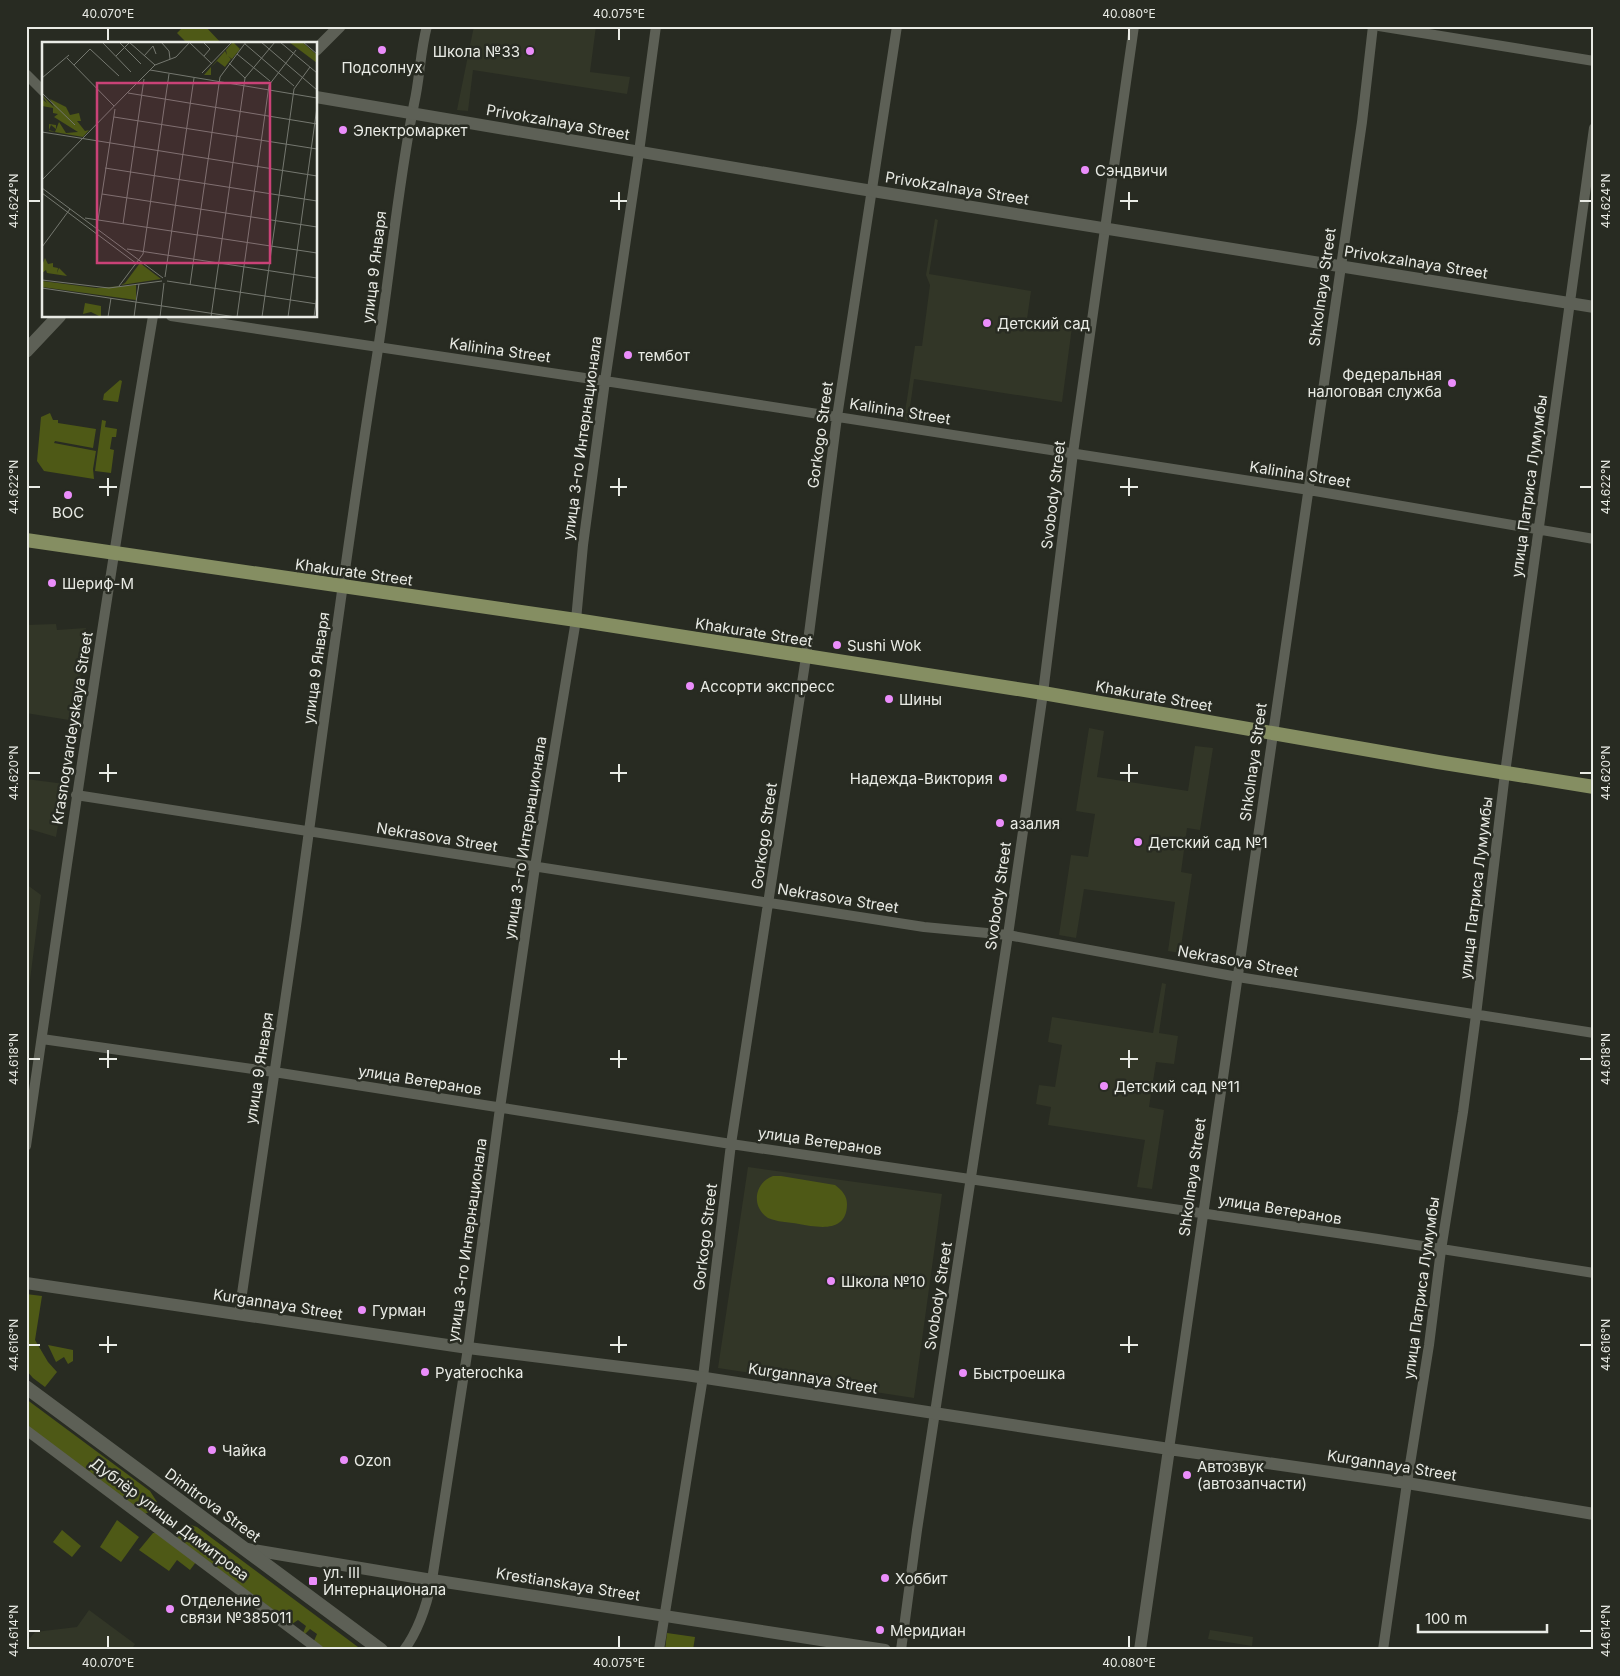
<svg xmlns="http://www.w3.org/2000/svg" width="1620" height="1676" font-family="Inter,sans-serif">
<rect width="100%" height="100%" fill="#282b22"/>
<path fill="#323627" d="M474,26h122l-6,46 40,5 -3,17 -154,-24 -5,41 -11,-1z
M935,219l3,1 -9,54 102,17 -4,28 45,8 -10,75 -148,-23 -6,42 -4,-2 11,-73h7l8,-61 -4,-10z
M56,624l1,6 29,-2 -11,93 -49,-8v-88z
M1089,728l15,3 -7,46 91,14 7,-45 18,2 -13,82 -13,-2 -6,44 11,2 -12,79 -12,-2 7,-49 -91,-13 -8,49 -17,-3 12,-80 17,2 7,-43 -19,-3z
M26,779l39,5 -9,53 -30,-9z
M26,884l15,11 -13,100 -2,3z
M1162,983l4,1 -7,49 19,3 -4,28 -18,-2 -7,45 15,3 -12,79 -15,-2 8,-47 -97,-15 3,-18 -15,-3 3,-19 16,2 7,-42 -14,-3 4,-25 101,16z
M748,1167l194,27 -28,204 -196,-30z
M89,1610l46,34 -4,6h-105v-7l9,-11 42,-5z
M1210,1630l43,7 -1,9 -44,-7z"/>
<path fill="#4e5916" d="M184,26h21l17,18h-34l-11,-11z
M120,380l2,1 -4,21 -15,-2 1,-6z
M50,413l3,7h5v3l38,6 -3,19 -38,-7 -1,2 42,8 -3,18 1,10 -50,-8 -7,-10 4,-44z
M102,420l4,1 -1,6 12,2 -1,8h-4l-2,12 4,1 -3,23 -16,-2z
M773,1176h8l54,9c7,5 12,11 12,19 0,30 -30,23 -48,20 -11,-2 -22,-2 -31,-6 -17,-11 -14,-35 5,-42z
M26,1294l16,2 -7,44 13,22 9,10 -12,15 -12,-9 -7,-8z
M48,1345l25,5v11l-5,3 -4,-7 -8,5z
M26,1399l124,92 7,11 -8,10 -4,2 -119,-88z
M117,1520l22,17 -18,25 -21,-15z
M188,1524l9,3 165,123h-36l-12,-9 3,-7 -7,-5 -5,5 -2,-1 3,-7 -8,-6 -6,4 -115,-86z
M62,1530l19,16 -9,11 -19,-15z
M153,1533h3l40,29 -6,8 -13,-10 -8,11 -30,-21z
M667,1633l28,4 -2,13h-28z"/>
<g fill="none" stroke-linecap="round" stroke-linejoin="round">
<path stroke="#5d6056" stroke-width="10" d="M1379,26l215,35
M26,74l18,18
M171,316l434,65 704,109 285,49
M76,795l848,132 84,8 230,42 356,56
M42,1039l232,33 457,72 647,95 216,34
M26,1146c40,-277 80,-554 127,-830
M239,1314c18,-130 39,-259 57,-388 26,-188 50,-376 80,-564 14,-86 21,-173 38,-258 6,-26 6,-52 13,-78
M26,1430l293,220
M1169,1449l193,-1327 11,-96
M404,1650c15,-20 23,-46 28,-70l36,-232 32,-240 35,-241 41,-247 7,-75 22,-164 34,-229 17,-126
M659,1650l44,-273 28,-233 75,-487 31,-240 60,-391
M901,1650l16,-120 91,-595 35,-242 30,-240 61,-427
M1383,1650l24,-167 22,-138 12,-95 22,-138 13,-97 29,-242 89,-645"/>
<path stroke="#5d6056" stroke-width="12" d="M316,50l24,-24
M316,97l538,91 740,119
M26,1283l442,65 218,27 483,74 238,34 187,31
M247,1549l185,31 453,70
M1140,1650l29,-201"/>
<path stroke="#5d6056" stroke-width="14" d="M26,351l33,-35
M26,1387l355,263"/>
<path stroke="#858e62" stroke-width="14" d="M26,540l550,80 467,73 395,69 156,25"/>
</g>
<path fill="none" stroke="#e9ebe5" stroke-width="2" d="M108,28v12M619,28v12M1129,28v12M619,192v18M1129,192v18M28,201h12M610,201h17M1120,201h18M1580,201h12M108,478v18M619,478v18M1129,478v18M28,487h12M99,487h18M610,487h17M1120,487h18M1580,487h12M108,764v18M619,764v18M1129,764v18M28,773h12M99,773h18M610,773h17M1120,773h18M1580,773h12M108,1050v18M619,1050v18M1129,1050v18M28,1059h12M99,1059h18M610,1059h17M1120,1059h18M1580,1059h12M108,1336v17M619,1336v17M1129,1336v17M28,1345h12M99,1345h18M610,1345h17M1120,1345h18M1580,1345h12M28,1631h12M1580,1631h12M108,1636v12M619,1636v12M1129,1636v12"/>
<g fill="#eb8dfb" stroke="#282b22" stroke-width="2">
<circle cx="382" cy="50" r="5"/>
<circle cx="530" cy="51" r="5"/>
<circle cx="343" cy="130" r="5"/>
<circle cx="1085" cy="170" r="5"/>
<circle cx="987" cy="323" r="5"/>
<circle cx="628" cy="355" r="5"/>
<circle cx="1452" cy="383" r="5"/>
<circle cx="68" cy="495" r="5"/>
<circle cx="52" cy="583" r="5"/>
<circle cx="837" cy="645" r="5"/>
<circle cx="690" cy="686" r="5"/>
<circle cx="889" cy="699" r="5"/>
<circle cx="1003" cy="778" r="5"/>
<circle cx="1000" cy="823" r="5"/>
<circle cx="1138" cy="842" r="5"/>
<circle cx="1104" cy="1086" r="5"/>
<circle cx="831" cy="1281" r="5"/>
<circle cx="362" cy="1310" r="5"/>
<circle cx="425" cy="1372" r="5"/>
<circle cx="963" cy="1373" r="5"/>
<circle cx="212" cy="1450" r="5"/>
<circle cx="344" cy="1460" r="5"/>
<circle cx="1187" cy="1475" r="5"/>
<circle cx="885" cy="1578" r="5"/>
<rect x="308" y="1576" width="10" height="10" rx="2.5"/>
<circle cx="170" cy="1609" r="5"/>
<circle cx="880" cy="1630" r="5"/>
</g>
<g text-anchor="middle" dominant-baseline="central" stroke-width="5" stroke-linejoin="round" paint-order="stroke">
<g font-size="15" fill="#e9ebe5" stroke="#282b22" text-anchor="start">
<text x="520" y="51" text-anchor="end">Школа №33</text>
<text x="382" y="67" text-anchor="middle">Подсолнух</text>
<text x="353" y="130">Электромаркет</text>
<text x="1095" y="170">Сэндвичи</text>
<text x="997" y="323">Детский сад</text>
<text x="638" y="355">тембот</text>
<text x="1442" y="374" text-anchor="end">Федеральная<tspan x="1442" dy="17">налоговая служба</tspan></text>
<text x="68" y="512" text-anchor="middle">ВОС</text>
<text x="62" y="583">Шериф-М</text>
<text x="847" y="645">Sushi Wok</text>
<text x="700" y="686">Ассорти экспресс</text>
<text x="899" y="699">Шины</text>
<text x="993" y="778" text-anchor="end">Надежда-Виктория</text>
<text x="1010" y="823">азалия</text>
<text x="1148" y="842">Детский сад №1</text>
<text x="1114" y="1086">Детский сад №11</text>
<text x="841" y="1281">Школа №10</text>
<text x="372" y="1310">Гурман</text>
<text x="435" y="1372">Pyaterochka</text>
<text x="973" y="1373">Быстроешка</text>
<text x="222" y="1450">Чайка</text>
<text x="354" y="1460">Ozon</text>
<text x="1197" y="1466">Автозвук<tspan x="1197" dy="17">(автозапчасти)</tspan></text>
<text x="323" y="1572">ул. III<tspan x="323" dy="17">Интернационала</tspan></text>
<text x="895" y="1578">Хоббит</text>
<text x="180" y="1600">Отделение<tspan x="180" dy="17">связи №385011</tspan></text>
<text x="890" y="1630">Меридиан</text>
</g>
<g font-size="15" fill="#e9ebe5" stroke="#282b22">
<text transform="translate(558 122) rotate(10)">Privokzalnaya Street</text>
<text transform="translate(957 188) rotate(9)">Privokzalnaya Street</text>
<text transform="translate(1416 262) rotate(9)">Privokzalnaya Street</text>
<text transform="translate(374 267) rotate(-83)">улица 9 Января</text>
<text transform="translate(1322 287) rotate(-82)">Shkolnaya Street</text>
<text transform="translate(500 350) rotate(8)">Kalinina Street</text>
<text transform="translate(900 411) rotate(9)">Kalinina Street</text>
<text transform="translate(820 435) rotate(-82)">Gorkogo Street</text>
<text transform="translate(582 438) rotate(-82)">улица 3-го Интернационала</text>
<text transform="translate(1300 474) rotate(9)">Kalinina Street</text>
<text transform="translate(1529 486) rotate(-82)">улица Патриса Лумумбы</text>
<text transform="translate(1053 495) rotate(-83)">Svobody Street</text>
<text transform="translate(354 572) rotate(8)">Khakurate Street</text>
<text transform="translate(754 632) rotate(9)">Khakurate Street</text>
<text transform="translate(316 668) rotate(-82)">улица 9 Января</text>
<text transform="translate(1154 696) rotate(10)">Khakurate Street</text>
<text transform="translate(72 728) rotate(-81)">Krasnogvardeyskaya Street</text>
<text transform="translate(1253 762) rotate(-82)">Shkolnaya Street</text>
<text transform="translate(764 836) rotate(-82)">Gorkogo Street</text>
<text transform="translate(437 837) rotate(9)">Nekrasova Street</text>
<text transform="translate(525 838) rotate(-81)">улица 3-го Интернационала</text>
<text transform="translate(1476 888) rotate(-83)">улица Патриса Лумумбы</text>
<text transform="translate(998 896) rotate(-82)">Svobody Street</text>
<text transform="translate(838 898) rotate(9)">Nekrasova Street</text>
<text transform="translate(1238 961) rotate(10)">Nekrasova Street</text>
<text transform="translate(259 1068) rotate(-81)">улица 9 Января</text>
<text transform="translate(420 1080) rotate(9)">улица Ветеранов</text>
<text transform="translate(820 1141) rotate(8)">улица Ветеранов</text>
<text transform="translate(1192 1177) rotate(-82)">Shkolnaya Street</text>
<text transform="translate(1280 1209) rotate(9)">улица Ветеранов</text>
<text transform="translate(705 1237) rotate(-83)">Gorkogo Street</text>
<text transform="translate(467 1240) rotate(-82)">улица 3-го Интернационала</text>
<text transform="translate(1421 1288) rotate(-82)">улица Патриса Лумумбы</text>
<text transform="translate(938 1296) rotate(-81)">Svobody Street</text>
<text transform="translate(278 1304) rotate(9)">Kurgannaya Street</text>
<text transform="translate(813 1378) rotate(9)">Kurgannaya Street</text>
<text transform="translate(1392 1465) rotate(9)">Kurgannaya Street</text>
<text transform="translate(213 1505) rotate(36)">Dimitrova Street</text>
<text transform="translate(170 1519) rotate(37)">Дублёр улицы Димитрова</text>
<text transform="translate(568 1584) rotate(9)">Krestianskaya Street</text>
</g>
</g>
<g transform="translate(42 42)">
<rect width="275" height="275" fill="#282b22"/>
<path d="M191,0l7,7 -8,10 -4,-3 3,3 -6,8 -8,-6 -6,6v8h-7l21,-24 2,4 -1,-5zM247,0h13l15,13v8zM0,53l12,12 -4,-8 16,8 4,8 9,-2 2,8h-4l8,10 4,-1 -6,7 -34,-6v-7l7,1v4l-5,-4 -2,5 6,2 4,-10 7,11 12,-1 -24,-15 4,-3 -5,-1v-5l-11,-2v-7l5,4zM0,216h1v5l2,-5 3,6 5,-1v4l5,1 -1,5 2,-5 8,8 -20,-3 -1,-3 -4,3zM98,221l21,16 -40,6 4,-2zM0,239l54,7 40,-3v15l-94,-13zM43,261l16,3v11l-10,-5 -8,2z" fill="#4e5916"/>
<path fill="none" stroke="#757870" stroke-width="1" d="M60,0l29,30M77,0l22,22M87,0l26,23M119,0l8,9 1,8M161,0l7,7 -6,7M219,0l56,48M238,0l37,31M261,0l14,12M148,1l22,21M203,2l49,42M195,12l33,27M74,14l13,-13M102,14l9,-10 3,8M25,16l47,48M32,23l16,-16 29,27M108,28l167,28M160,31l30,-31M0,36l27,-23M203,36l30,-36M0,51l33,32M85,51l28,-28 21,-8 14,-15M86,51l189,31M72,75l203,32M0,90l275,44M63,126l212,33M0,138l85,-87M0,146l121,90M0,151l95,71M60,152l215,33M43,176l232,35M56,178l17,-111M81,182l21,-145M0,205l28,-38M85,207l190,29M123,235l29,-199M0,238l67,8 53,-7M125,239l150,23M148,243l30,-208 26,-35M77,244l24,-32 26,-180M0,246l194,29M94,260l3,-18M66,275l3,-19M92,275l2,-15M118,275l4,-34M169,275l34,-239 -16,-15M195,275l32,-232 27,-35M220,275l32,-228 16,-22M246,275l29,-210M272,275l3,-22"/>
<path fill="#ca4277" fill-opacity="0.15" stroke="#ca4277" stroke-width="2.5" d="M55,41h173v180h-173z"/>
<rect width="275" height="275" fill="none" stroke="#e9ebe5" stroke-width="2.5"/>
</g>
<rect width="1620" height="1676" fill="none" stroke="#282b22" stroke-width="55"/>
<path d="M1418 1624v8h129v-8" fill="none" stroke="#e9ebe5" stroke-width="2.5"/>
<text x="1425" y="1624" font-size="15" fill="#e9ebe5" stroke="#282b22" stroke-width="4" paint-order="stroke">100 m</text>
<rect x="28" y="28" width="1564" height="1620" fill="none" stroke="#e9ebe5" stroke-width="2"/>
<g font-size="12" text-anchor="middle" fill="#e9ebe5">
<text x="108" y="18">40.070°E</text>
<text x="619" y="18">40.075°E</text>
<text x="1129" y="18">40.080°E</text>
<text transform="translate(14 201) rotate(-90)" y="4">44.624°N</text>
<text transform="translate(1606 201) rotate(-90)" y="4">44.624°N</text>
<text transform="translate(14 487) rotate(-90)" y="4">44.622°N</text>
<text transform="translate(1606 487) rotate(-90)" y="4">44.622°N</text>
<text transform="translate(14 773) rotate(-90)" y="4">44.620°N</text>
<text transform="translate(1606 773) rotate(-90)" y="4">44.620°N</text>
<text transform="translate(14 1059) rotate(-90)" y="4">44.618°N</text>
<text transform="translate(1606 1059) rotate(-90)" y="4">44.618°N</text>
<text transform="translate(14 1345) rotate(-90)" y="4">44.616°N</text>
<text transform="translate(1606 1345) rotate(-90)" y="4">44.616°N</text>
<text transform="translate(14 1631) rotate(-90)" y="4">44.614°N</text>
<text transform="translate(1606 1631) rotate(-90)" y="4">44.614°N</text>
<text x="108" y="1667">40.070°E</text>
<text x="619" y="1667">40.075°E</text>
<text x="1129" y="1667">40.080°E</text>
</g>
</svg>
